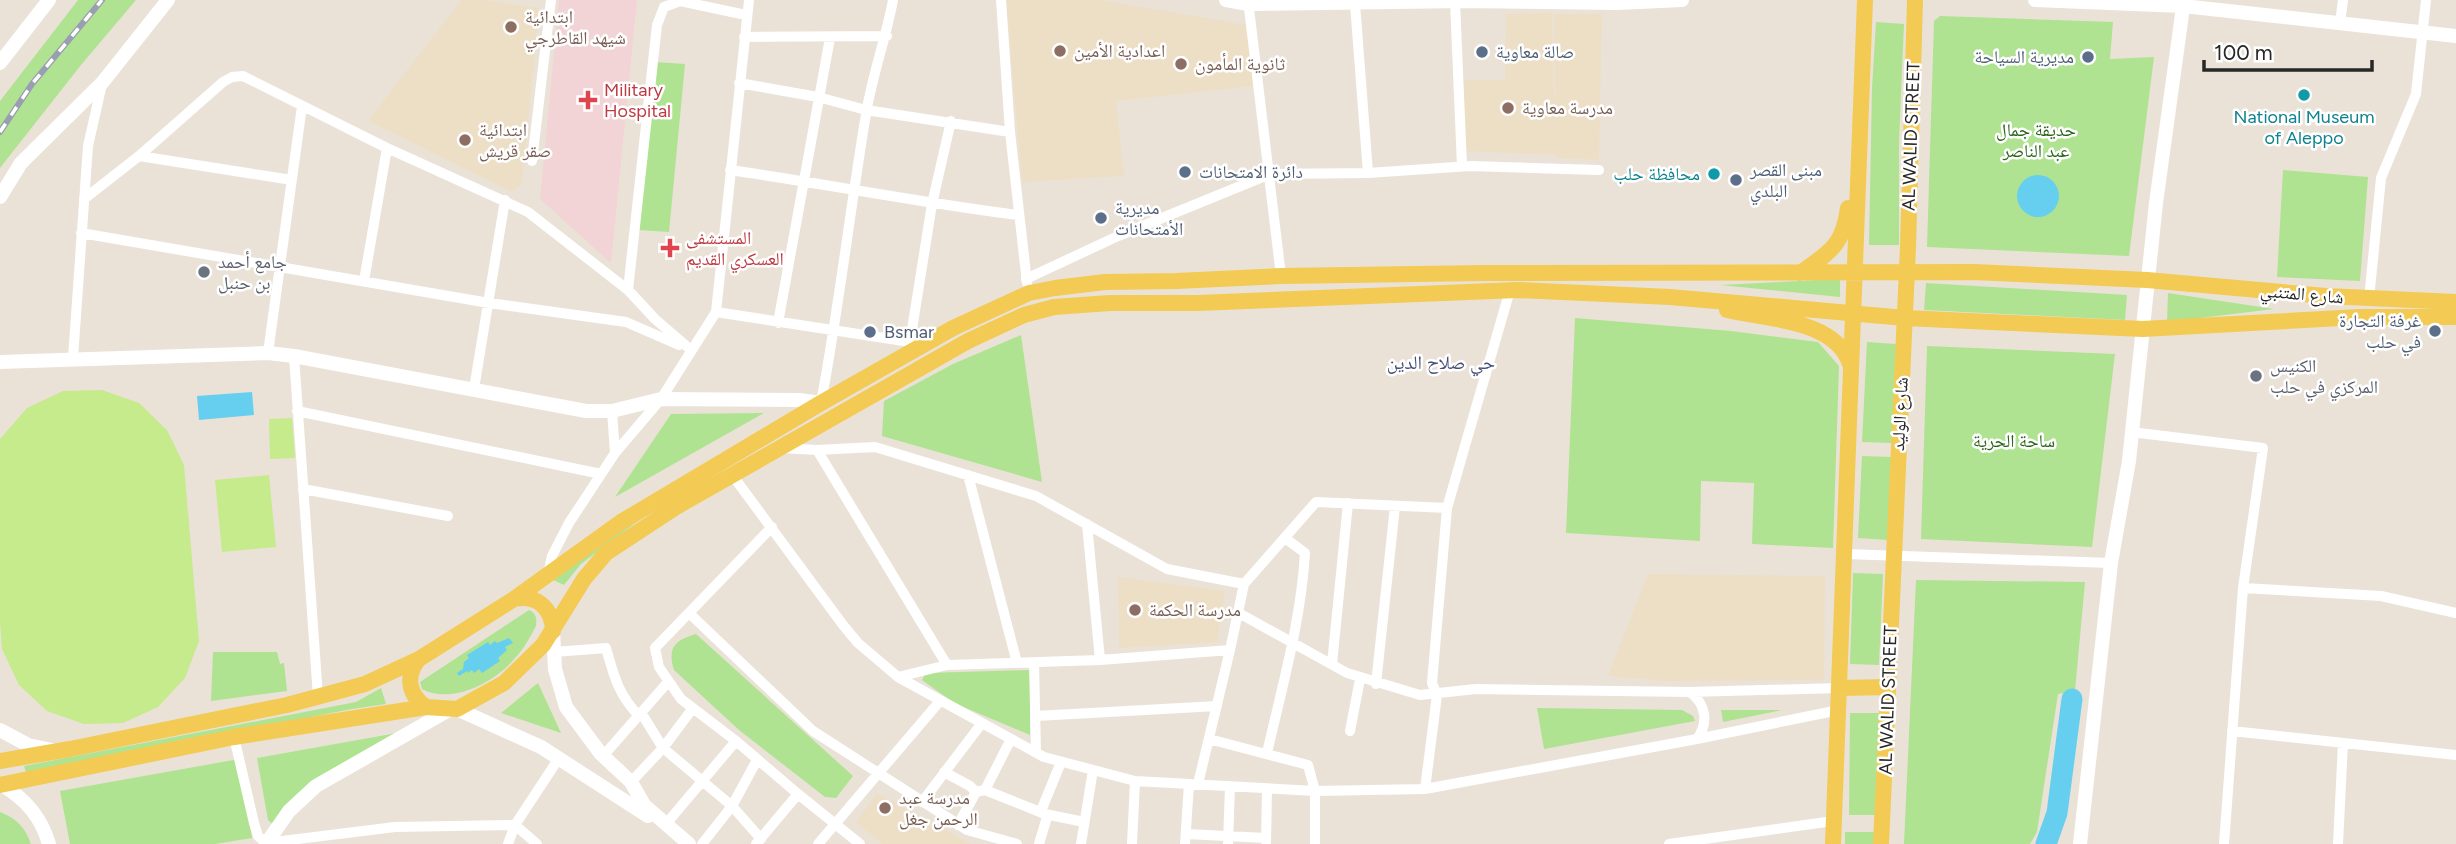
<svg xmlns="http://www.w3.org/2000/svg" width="2456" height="844" font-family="Figtree,'Noto Naskh Arabic',sans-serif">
<rect width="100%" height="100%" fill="#eae2d7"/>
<path fill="#eddfc6" d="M461,0h24l54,8 -17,176 -10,8 -144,-71z
M1006,0h96l144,25 7,61 -137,15 8,75 -102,6z
M1552,13l4,138 -2,-137h48l-3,146 -43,-2 -1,-3 -90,-4 -3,-71h43l1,-66z
M1648,574l177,2 -1,104 -159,1 -57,-5z
M1118,577l107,14 -8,51 -98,6z
M877,793l92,50 2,1h-89l-26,-22z"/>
<path fill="#f2d4d6" d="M559,0h78l-26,263 -71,-64z"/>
<path fill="#afe391" d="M78,0h58l-55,65 -81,103v-67z
M1940,16l173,6 -3,37 44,-2 -25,199 -202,-9 7,-226z
M1876,22l28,2 -5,118v103h-30l3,-157z
M655,62l30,2 -16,168 -30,-2z
M2283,170l85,7 -8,104 -83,-4z
M1840,279v18l-120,-12z
M1926,283l201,12 -2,25 -201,-10z
M2168,293l106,16 -107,13z
M1575,318l156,13 87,11 21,24 -6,182 -81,-4 2,-61 -53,-2 -1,60 -134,-8z
M1021,335l21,147 -160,-46 2,-35 69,-37z
M1867,342l29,2 -4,99 -30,-1z
M1927,346l188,8 -23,193 -171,-8z
M764,413l-149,84 56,-83z
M1862,456l30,1 -4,83 -30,-2z
M671,496l-90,68 -17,21 -13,-6z
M1853,573l30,1 -4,91 -29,-1z
M1916,580l169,2 -10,109 -17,3 -21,138 -7,12h-126z
M529,610c7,3 8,8 7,16 -6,11 -12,23 -21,32 -19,24 -64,47 -93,31l-2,-7z
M696,634l157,142 -17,22 -11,-1 -86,-67 -65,-60c-7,-23 1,-30 22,-36z
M213,652h64l3,12 4,-1 3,28 -76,10z
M1030,670v65l-76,-32 -32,-23 4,-7z
M538,683l23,50 -60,-20z
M381,688l5,16 -34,5 -326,63 -2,-6 332,-64z
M1537,708l145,2 11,6 2,5 -151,28z
M1721,710h61l-59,12z
M1850,713h30l-1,102h-30z
M397,733l-56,33 -64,62 -9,-8 -11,-62z
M239,759l13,79 -37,6h-145l-10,-53z
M0,812c17,7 25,15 31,32h-31z
M1845,832h30v12h-30z"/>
<path fill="#c5eb8c" d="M102,390l37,13 28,27 17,35 15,176 -14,37 -27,29 -35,16 -39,1 -37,-13 -28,-26 -17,-36 -2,-26v-184l27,-31 36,-17z
M292,418l3,40 -25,1 -1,-40z
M269,475l7,72 -54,5 -7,-72z"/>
<path fill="#66cff0" d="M2017 196a21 21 0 1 1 42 0a21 21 0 1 1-42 0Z
M252,392l2,23 -55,5 -2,-24z
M509,638l4,5 -8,4 2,3 -9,8 2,3 -18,12 -3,-4 -5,4 -2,-3 -4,3 -1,-2 -8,5 -2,-3 6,-4 1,-7 5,-4 -2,-3 21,-13 2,3 5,-4 2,2z"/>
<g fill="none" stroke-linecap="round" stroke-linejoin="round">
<path stroke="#66cff0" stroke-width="21" d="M2046,844l11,-31 15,-114"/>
<path stroke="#fff" stroke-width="10" d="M1001,0l9,132 17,151
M1248,0l33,276
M1455,1l7,165
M1355,4l13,169
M2340,23l3,-23
M744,37l143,-1
M739,83l79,14 48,13 144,22
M139,156l153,24
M532,161l19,-161
M730,170c97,14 192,33 288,45
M84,199l55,-43 84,-74 9,-5 11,-1 144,72 141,64 100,78 27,29 36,31
M81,233l408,70 137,19 53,23
M1026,279l92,-43 152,-62 98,-1 102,-7 129,4
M364,281l23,-133
M628,290l29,-265 7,-18 16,-6 66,14
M2369,299l12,-121 35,-84 10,-94
M716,312l194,30 3,3
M778,323l52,-285
M910,342l22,-138 19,-83
M268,353l34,-247
M294,356l24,341
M73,358l15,-212 14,-62
M474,389l31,-189
M821,403c18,-96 29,-193 45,-289 6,-38 20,-76 27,-114
M297,411l304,63
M612,411l3,42
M2131,432l132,16 -20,140 -19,256
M781,448l36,2 130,215
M817,450l58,-3 161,49 131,73 77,15
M968,475l49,188
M733,476l110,149 15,18 40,34 146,80 91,24 180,10 110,-2 272,-50 142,-29
M303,489l145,27
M1087,524l13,136
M772,527l-117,121 4,19 22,32 55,42 62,53 62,50
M1845,554l266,9
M548,574l4,-18 17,-33 46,-70 46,-54 55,-87 33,-312
M2243,588l138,8 75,17
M1237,612l110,61 73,22 56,-6 214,3 150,-4
M689,613l124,118 154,99 50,14
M554,652l52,-4c8,28 12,46 33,68l3,-2 21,34 69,58 29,33
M1034,663l2,89
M1332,664l16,-161
M898,677l49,-12 153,-5 130,-10
M1376,684l19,-178
M1690,692c16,12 19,31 7,47
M1036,716l181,-10
M1350,731l10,-52
M2232,731l224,24
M234,737l20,86 4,13 8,7 129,-16 120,-2 22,19
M1209,739l99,26 7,26v53
M1267,753c15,-66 34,-132 38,-200l-20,-15
M604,755l64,-73
M944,772l26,14 6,6 9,-2 60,24 39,8
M631,782l32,-34 30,-40
M1198,784l32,-134 14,-66 72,-82 131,6 63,-218
M1425,789l12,-94 -5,-12 15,-175
M985,790l26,-51
M922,802l60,-79
M666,824l70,-83
M958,825l18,-33
M1186,834l80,4
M1266,842l1,-53
M508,844l7,-19 44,-67
M702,844l30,-38 25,-46
M756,844l42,-50
M818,844l122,-143
M1039,844l8,-27 -6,-6 20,-49
M1081,844l12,-74
M1132,844l3,-63
M1185,844l4,-60
M1228,844l2,-58
M1669,844l164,-23
M2338,844l5,-101"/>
<path stroke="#fff" stroke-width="14" d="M1226,0l22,4 216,-3 153,2 65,-3
M2035,0l148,6 273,30
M0,63l49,-63
M0,197l21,-34 81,-80 66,-83
M0,362l268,-9 26,3 292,55h26l49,-12 138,1 22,3
M553,631l2,38 11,38 35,47 30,28 13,23 45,39
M457,709l84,38 107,69
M0,730l28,15 24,5
M2,785c24,14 39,32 47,59
M266,844l23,-33 27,-25 133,-76
M2080,844l31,-281 18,-102 27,-258 28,-203"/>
<path stroke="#f3ca53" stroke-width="16" d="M1800,273c30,-21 43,-27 48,-65
M1727,310c40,9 109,10 123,54
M514,599c23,-5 38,9 39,32
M419,659c-14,16 -11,36 7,48
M1840,688l48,-1
M0,761l70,-12 217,-44 78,-21 54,-25 95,-60 107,-77 200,-119 132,-75 76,-35 26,-5 50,-6 71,-1 105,-5 203,-3 490,-1 173,8 179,16 130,6
M0,785l234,-48 192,-30 31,2 47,-26 39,-38 41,-66 22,-26 70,-46 292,-166 56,-26 30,-8 56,-4h88l320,-13 152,7 235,21 238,11 216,-12h97
M1833,844l32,-844
M1881,844l27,-597 7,-247"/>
<defs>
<path id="rail" d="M0,132l32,-48 70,-84"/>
</defs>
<use href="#rail" stroke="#9a9eb2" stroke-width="6"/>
<use href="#rail" stroke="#fff" stroke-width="3.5" stroke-dasharray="10" stroke-linecap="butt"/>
</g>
<g fill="#8d6e63" stroke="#fff" stroke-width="2.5">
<circle cx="511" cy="27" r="7"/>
<circle cx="1060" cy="51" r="7"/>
<circle cx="1181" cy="64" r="7"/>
<circle cx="1508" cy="108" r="7"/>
<circle cx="465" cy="140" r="7"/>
<circle cx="1135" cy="610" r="7"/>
<circle cx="885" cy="808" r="7"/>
</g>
<g fill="#5c6f8a" stroke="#fff" stroke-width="2.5">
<circle cx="1482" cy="52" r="7"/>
<circle cx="2088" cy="57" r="7"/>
<circle cx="1185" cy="172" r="7"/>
<circle cx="1736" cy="180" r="7"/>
<circle cx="1101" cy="218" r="7"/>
<circle cx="2435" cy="331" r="7"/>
<circle cx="870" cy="332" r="7"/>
</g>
<g fill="#0f9aa8" stroke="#fff" stroke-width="2.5">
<circle cx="2304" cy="95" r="7"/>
<circle cx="1714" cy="174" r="7"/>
</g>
<g fill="#e0444e" stroke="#fff" stroke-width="2.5">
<path d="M584.5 89.5h7v7h7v7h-7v7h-7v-7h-7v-7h7z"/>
<path d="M666.5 237.5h7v7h7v7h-7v7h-7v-7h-7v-7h7z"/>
</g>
<g fill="#6b7280" stroke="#fff" stroke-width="2.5">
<circle cx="204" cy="272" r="7"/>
<circle cx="2256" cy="376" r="7"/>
</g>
<g text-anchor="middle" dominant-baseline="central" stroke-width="5" stroke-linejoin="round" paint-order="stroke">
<g font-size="18" fill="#785e54" stroke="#fff" text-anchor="start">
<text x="525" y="17">ابتدائية<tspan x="525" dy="21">شيهد القاطرجي</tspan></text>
<text x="1074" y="51">اعدادية الأمين</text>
<text x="1195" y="64">ثانوية المأمون</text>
<text x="1522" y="108">مدرسة معاوية</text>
<text x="479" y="130">ابتدائية<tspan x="479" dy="21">صقر قريش</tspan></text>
<text x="1149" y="610">مدرسة الحكمة</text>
<text x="899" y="798">مدرسة عبد<tspan x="899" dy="21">الرحمن جغل</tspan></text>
</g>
<g font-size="18" fill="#4e5e75" stroke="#fff" text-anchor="start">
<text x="1496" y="52">صالة معاوية</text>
<text x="2074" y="57" text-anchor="end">مديرية السياحة</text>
<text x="1750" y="170">مبنى القصر<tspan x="1750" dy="21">البلدي</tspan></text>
<text x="1199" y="172">دائرة الامتحانات</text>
<text x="1115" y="208">مديرية<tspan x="1115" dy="21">الأمتحانات</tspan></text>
<text x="2421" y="321" text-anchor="end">غرفة التجارة<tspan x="2421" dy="21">في حلب</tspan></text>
<text x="884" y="332">Bsmar</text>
</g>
<g font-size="18" fill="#be3a42" stroke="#fff" text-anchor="start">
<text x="604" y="90">Military<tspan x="604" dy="21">Hospital</tspan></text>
<text x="686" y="238">المستشفى<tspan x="686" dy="21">العسكري القديم</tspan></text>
</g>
<g font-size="18" fill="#0d838f" stroke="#fff">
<text x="2304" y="117">National Museum<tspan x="2304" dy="21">of Aleppo</tspan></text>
<text x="1700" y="174" text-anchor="end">محافظة حلب</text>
</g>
<g font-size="18" fill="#296317" stroke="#fff">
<text x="2036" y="130">حديقة جمال<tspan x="2036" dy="21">عبد الناصر</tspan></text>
<text x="2014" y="441">ساحة الحرية</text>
</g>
<g font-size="18" fill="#272727" stroke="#fff">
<text transform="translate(1911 136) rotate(-88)">AL WALID STREET</text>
<text transform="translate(2302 294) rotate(5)">شارع المتنبي</text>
<text transform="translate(1900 414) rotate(-87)">شارع الوليد</text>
<text transform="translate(1888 700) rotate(-88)">AL WALID STREET</text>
</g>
<g font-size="18" fill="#5b616d" stroke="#fff" text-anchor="start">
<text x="218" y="262">جامع أحمد<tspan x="218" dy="21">بن حنبل</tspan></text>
<text x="2270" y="366">الكنيس<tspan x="2270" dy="21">المركزي في حلب</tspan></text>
</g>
<g font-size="19" fill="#475178" stroke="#fff">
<text x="1441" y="362">حي صلاح الدين</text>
</g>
</g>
<path d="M2204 60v10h168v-10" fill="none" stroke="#272727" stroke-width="3.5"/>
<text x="2214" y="60" font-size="21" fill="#272727" stroke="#ffffff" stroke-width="5" paint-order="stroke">100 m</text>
</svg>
